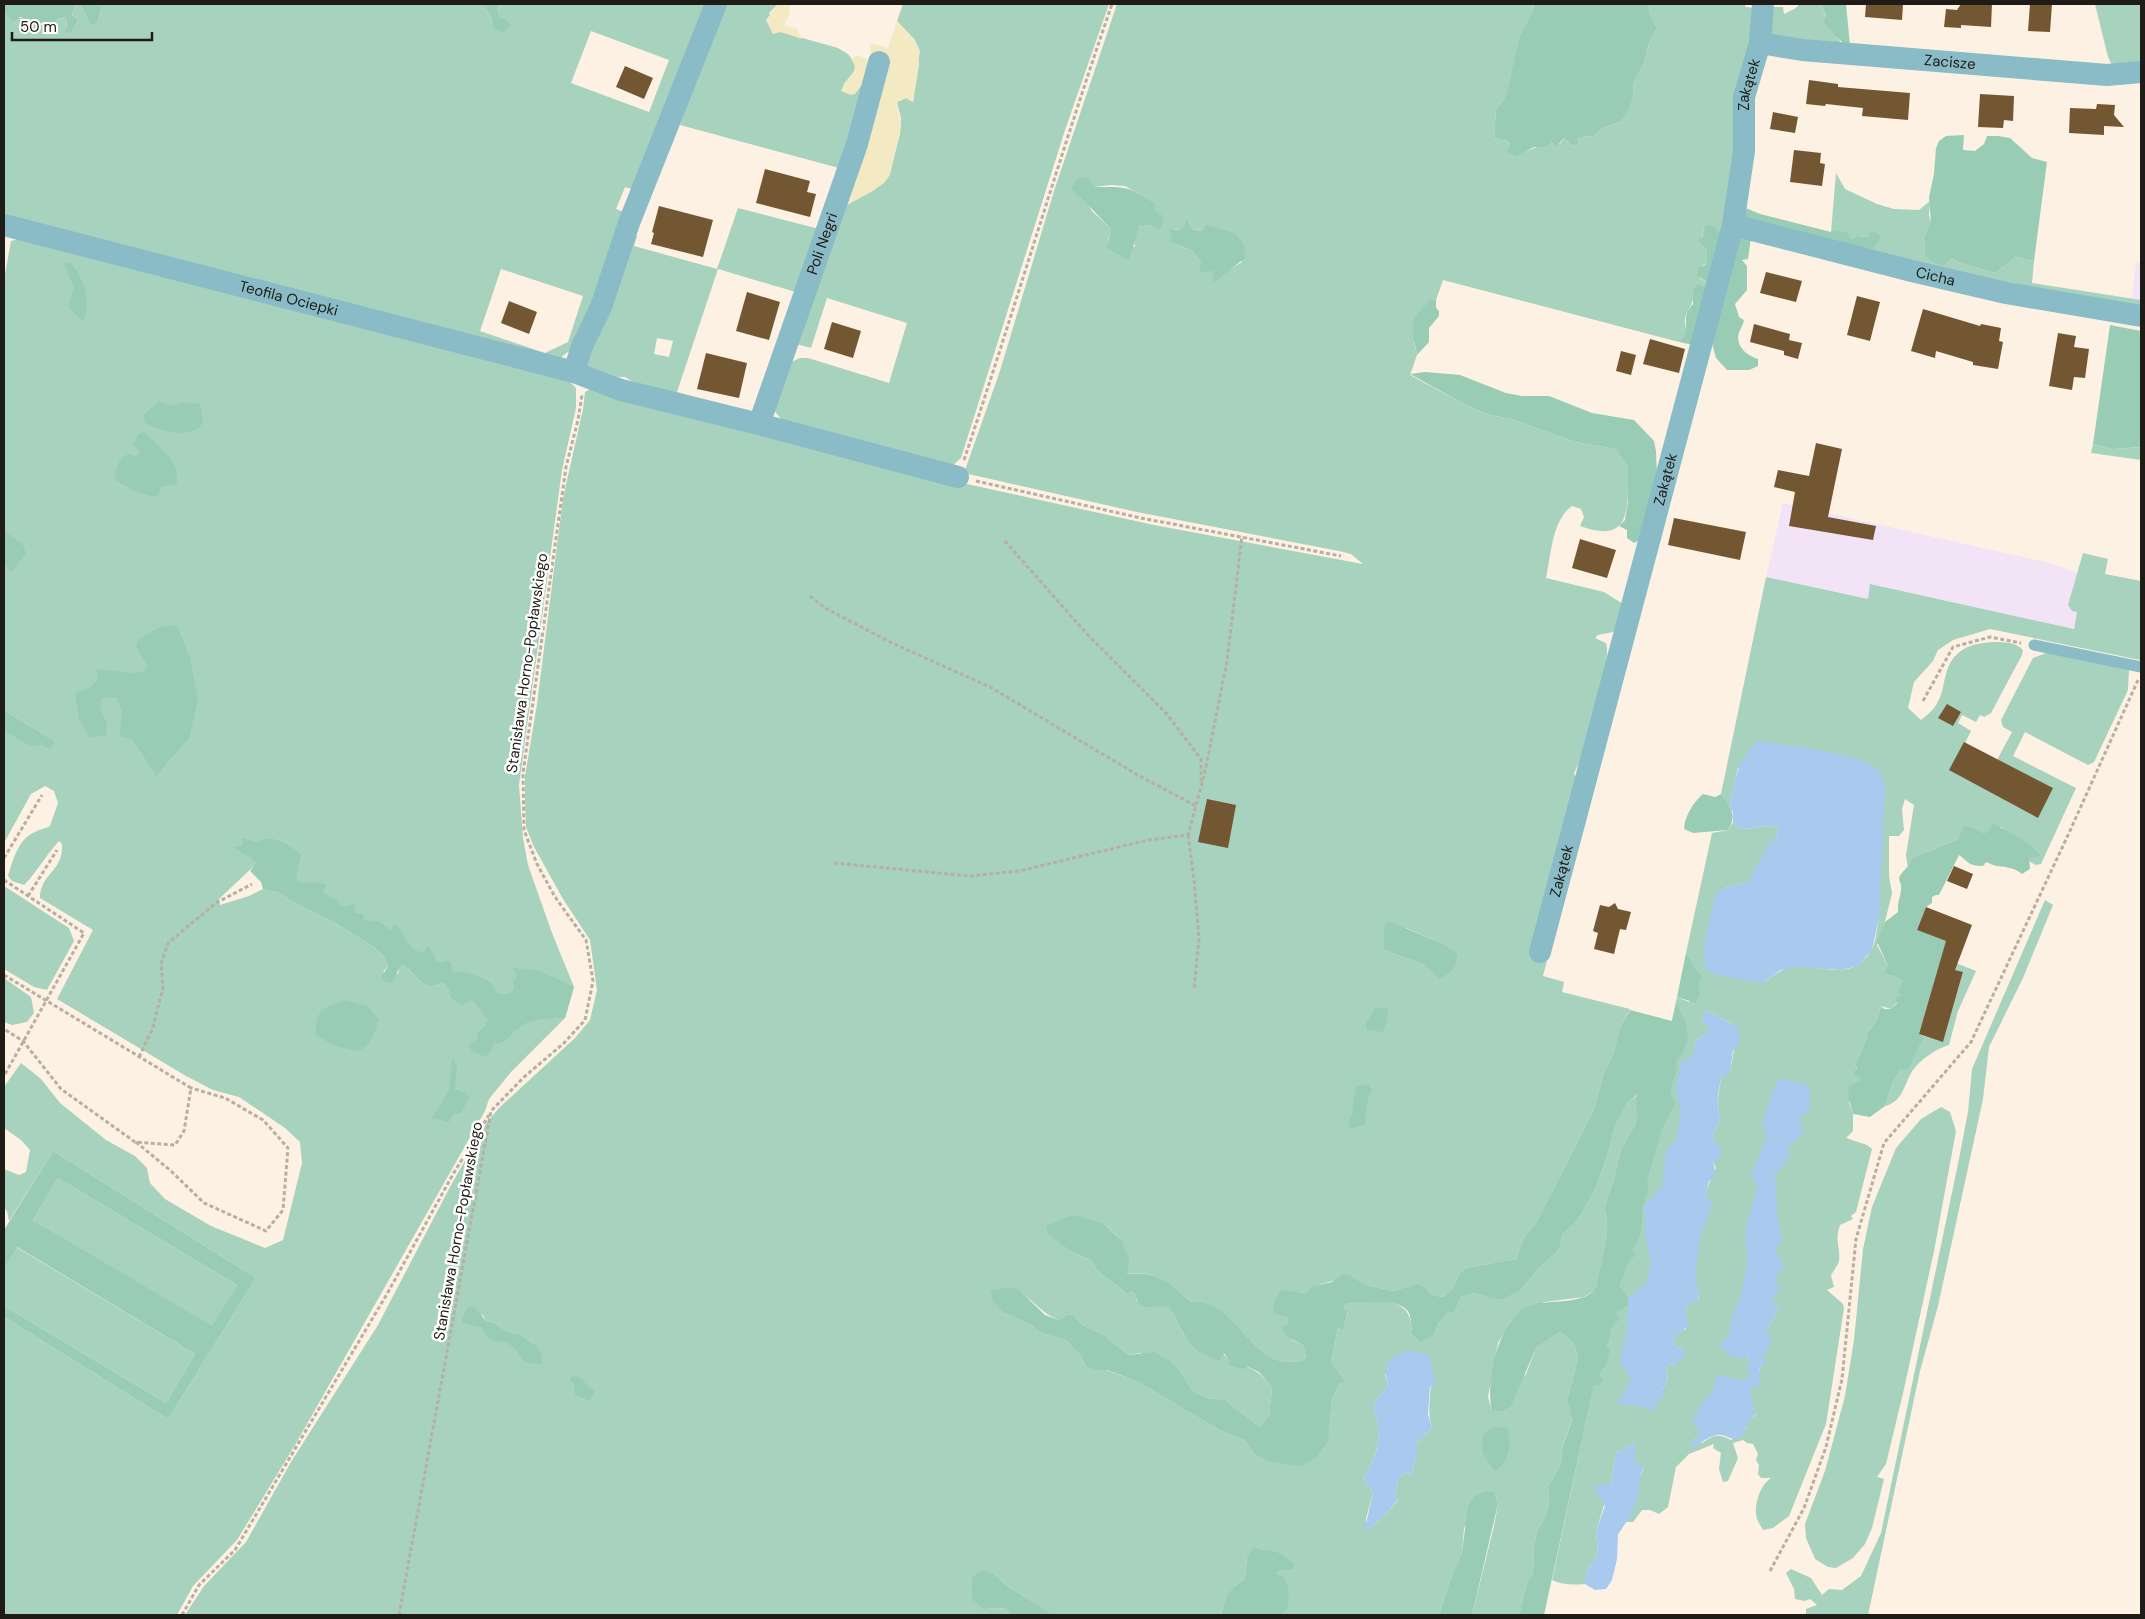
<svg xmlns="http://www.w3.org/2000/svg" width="2145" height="1619" font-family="'DM Sans',sans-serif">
<rect width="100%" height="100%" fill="#fdf1e3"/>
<path fill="#f2e3f7" d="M2141,261v39l-9,-2 4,-34z
M1783,503l267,60 27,10 -9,32 9,7 -3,17 -203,-45 -3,15 -102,-22z"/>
<path fill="#a7d2bd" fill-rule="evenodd" d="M79,4c7,6 6,15 12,21l3,1 4,-5 4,-17h380l9,12 1,11 8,-9 -3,-9 2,-5h210l-74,186 -10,-3 -9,22 10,4 -50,133 -16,12 -556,-142v-205l14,7h9l4,5 21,3 5,-7 9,-2 1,10 -1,2 5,5 7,-14 -6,-5 3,-9zM591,31l78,29 -20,52 -78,-29zM501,269l82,27 -15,46 -23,11 -65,-22z
M722,4h56l-9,9 12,19 57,16 10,6 8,11v4l-13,16 16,2 6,-5 -26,86 -159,-43z
M903,4h206l-44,126 -104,328 -9,8 -169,-44 -9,-12 17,-48 9,-4h8l81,25 18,-60 -80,-25 -16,50 -15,-4 49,-138 29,-16 15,-15 11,-41 1,-16 -4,-16 9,-4 7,4 6,-38 -4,-24 -18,-19z
M1117,4h417l-1,6 -14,27 -9,49 -6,13 -8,11 -2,28 14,3 8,16c11,-8 23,-9 35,-16l9,3 4,-6 8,8 7,-1 -1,-6 4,-2 11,-1 10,-8 15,-6 15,-25 1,-16 10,-17 5,-21 8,-15 -7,-14 -2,-10h96l2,3 10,1 -19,113 -12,115 -21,-8 -4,16 7,5v15l-4,1 -4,13 11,6 -17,15c-1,7 -7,12 -8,20 -1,6 3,10 0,17 -1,3 -3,4 -6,6l-236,-62 -7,20 -4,-1 -18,43 3,13 -7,20 56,30 24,10 22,4 63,23 41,7c4,5 9,10 12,16 2,6 0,16 0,23 0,37 -9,52 -48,38l4,-9 -3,-8 -9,-3c-20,14 -21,49 -26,72l58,14 19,12 -5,27 -20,4 -3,3 11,5c5,14 -10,78 -16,94 -4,12 -10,24 -16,36l5,12 11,8 -47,183 21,6 -2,10 68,17 -10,18 -7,27 -9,18 -10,37 -58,114 -13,16 -7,20 -50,9 -7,6 -6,14 -10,9 -11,-2 -6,-7 -8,-3 -24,6 -28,-6 -14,-9c-16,5 -34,6 -47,17l-9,-1 -20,23 13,3 3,22 11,5 3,12 -3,4c-11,1 -20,2 -31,-3 -24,-11 -53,-64 -81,-56 -19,-18 -37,-33 -65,-28 5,-24 -4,-35 -22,-50l-43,18 11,10 19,8 6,10 30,24 4,-2 4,2 2,7c13,9 10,5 22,5 14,-1 19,16 23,26 2,4 7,9 9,13l32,8 6,8v3c23,3 28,5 43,23l-3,28 -9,12 -35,-27 -18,-2 -14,-7 -15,-23 -38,-15 -11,2 -28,-22 -17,-7 -11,-11 -5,-1 -10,6c-19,-8 -29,-26 -48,-33l-5,26 28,13 5,6 29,9 13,14 6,12 8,3h12l32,12 83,49 23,9 11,15 11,6h11l52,-33 3,-29 8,-16 -9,-21 7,-34 5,1 5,-17 -4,-3 1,-5c26,-2 68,-11 66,26l23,5 4,-11 11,-12h6l6,-15 13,-4 15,5 33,-9 16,-20 18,-16 4,-6 3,-13 14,-13 17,-29 13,-35 8,-31 13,-24 10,-7 -2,28 -15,26 -8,33 -9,26 3,13v12l-11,56 -12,8 -40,5 -33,18 -13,23 -10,54 4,14 34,-37 10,-26 24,-16 14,12 4,14 -11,42 5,19 -10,30 -1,14 -13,24 1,17 -4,13 -8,14 -3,16 -1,27 -6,7 -8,34h-47l22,-89 4,-22 -3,-11 -31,35 -2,24 -12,28 -11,35h-157l5,-6 -10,-35 2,-3 13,-1 -28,-20 -6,-1 -11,8 -2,22c-17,12 -20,16 -24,36h-167l-48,-30 -11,-10 -11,34 21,-1 6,7h-826l19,-29 42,-44 45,-80 87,-137 73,-140 36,-63 12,-14 76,-70 15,-18 7,-30 -7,-50 -27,-41 -29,-52 -8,-20 -1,-26v-25l12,-72 26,-206 20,-89 2,-17 10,-6 363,96 196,43 209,39 -12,-10 -12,-3 -202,-39 -173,-39 36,-102 54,-180zM1111,185l14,1 29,16 -2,23h-12l-6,14 1,8 -27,-6 3,-12 -19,-18 -5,-9 7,-15zM1171,228c9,4 20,-1 31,3 8,2 31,24 40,31l-15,9h-14l-12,-9 -9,-11 -14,-6zM1384,927l22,1 33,14 -14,23 -41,-15zM482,1314l4,7 9,2 11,8 14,3 14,10 -10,18 -14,-19 -25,-10 -5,-6zM1432,1370c0,20 -6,38 0,58l-15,15v12l-6,20 -8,-2 -5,8 -3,14 3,5 -9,11 -21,19 -2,-11 7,-27 -10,-14c11,-17 17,-31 15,-51 0,-6 -4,-13 -4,-19 1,-8 10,-16 14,-23l-3,-11z
M1799,4h22l9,24 12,16 -70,-8 -4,-29h15l1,7 12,-6z
M2095,4h46v63h-28l-5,-10z
M1836,173l9,16 32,15 17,5 25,1 11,-9 -1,14 2,7 -7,15 1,17 19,12 8,-8 6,4 37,11 21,-16 18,4 -2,22 109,17v10l-273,-55 6,-9 -6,-9 -9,-1 -8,3 -20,-7z
M738,208l81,21 -20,64 -81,-24 -41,123 31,9 -63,-12 -20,-12h-7l-32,-12 44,-131 7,2 -3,10 83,23zM657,338l16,3 -4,16 -15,-3z
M31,236l537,144 8,8v20l-14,62 -43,315 4,53 5,27 24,68 22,54 -9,31 -54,54 -22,27 -4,12 -190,334 -58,95 -44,46 -16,29h-173v-298l164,102 88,-141 -203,-127 -44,70 -2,-10 -3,-3v-39l15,6 7,-3 4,-22 -9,-10 -17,-12v-41l17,-24 20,16 19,24 46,37 29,16 12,12 3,15 15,16 46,27 54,22 18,-8 19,-77 -2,-21 -15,-14 -46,-31 -26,-7 -27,-14 -129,-77 36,-69 -53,-32c0,-20 16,-25 21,-42 1,-4 1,-8 1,-12l-3,-3c-13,14 -22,31 -35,44l-12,-4 -4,-5c5,-16 10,-37 27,-44 5,-3 10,-3 15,-6l8,-23 -4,-12 -9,-5 -14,8 -27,49v-112l26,14h11l9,3 6,-6 -52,-32v-430l7,-39zM258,862l202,121 -2,18 -8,-3 -2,-11 -5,-4c-22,10 -25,-8 -40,-18l-4,3 -1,6 -15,-2 5,-6 -4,-10 -9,-8 -38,-24 -46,-23 -11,-8 -17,-4 -14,7 -29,9 -1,-6z
M2093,444l20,5 28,-2v13l-50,-7z
M2083,553l25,6 -3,15 36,7 -1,79 -150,-31 -37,11 -15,10 -5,11 -19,21 -6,26 13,12c6,-5 13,-10 16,-17 6,-9 6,-19 9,-29 7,-25 25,-31 48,-32 10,0 22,0 29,8l-1,5 -31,58 -7,4 -4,-2 -4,7 -14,-7 -4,8 13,8 -6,12 32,17 15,-28 -9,-5 -2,-7 32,-62 16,-6 80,15 -1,23 -34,72 -6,3 -63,-33 -12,24 63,32 -35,76 -5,1 -6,-3 -17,-26 -12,-9 -17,6 -9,-5 -17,11 -31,13 -19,16 -2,-13 8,-50 -9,-6 -3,10 2,21 -5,6h-10v40l3,17 -7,29 -8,23 11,21 -4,8 10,2 9,5v14l-12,14 -10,-3 -5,16 -9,11v5l-12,27 7,15 -13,23 4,11v17l-7,7 21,7 5,4 -16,63 -5,4 2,3 -13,6c-6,17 1,23 -1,36 -1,4 -6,11 -8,14l3,12 -7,3 16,14 1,4 -18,116 -37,92 -16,12 -10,2c-2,-4 -5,-8 -6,-11 -4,-13 3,-34 14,-41h-10l-3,-4 1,-9 -3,-5 2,-6 -5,-10 -6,-1 -4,-3 -10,3 5,15 -10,23 -5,1 -4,-13 2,-16 -8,-5 1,-4 -25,10 -13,13 -8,40 -9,7 -9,-4h-8l-9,12h-7l-8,13 21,-42v-15l5,-10 -9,-7v-18l-19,10 -5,30 -15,48 2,23 -13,21v9c-12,1 -22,1 -33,-4l125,-583 12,5 11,-26c-7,-7 -7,-16 -14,-23l26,-120 16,-3 5,-8 7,7c13,0 27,-5 39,-2l-3,11 -28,44 -27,7 42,94c10,-7 19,-15 31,-16 28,-3 57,16 77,-16 5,-8 6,-23 8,-33l-141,-150 -9,39 -8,-13 45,-217 102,22 2,-15 204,45 3,-17 -5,-1 -4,-6zM1706,1010l32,17 -8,46 -8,2c-3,16 -6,28 -2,44l-7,16 2,9 -2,18 3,6c-17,31 -18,77 -24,112l6,13 1,7 -9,2 -5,10 1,17c-9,4 -13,6 -12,17l9,3 -8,16 -6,-1 -3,6 2,8 -11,23 -21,4 21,-169 29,-128 10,-67 11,-8 2,-8 -8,-4zM1753,1265l25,45 -11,20 -9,48 -9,12 3,18 5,6 -10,8 -1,6 -15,12c-13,-7 -18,-5 -29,3l-10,-2 7,-5 45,-55 8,-5 -2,-14 -4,-6z
M4,886l65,42 5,13 -27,49 -13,-3 -30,-18z
M2045,900l8,5 -30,73 -34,69 -6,52 -45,207 -18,65 -52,244h-62v-6l11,-4 -7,-6 -5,2 -10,-2 -1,-10 -8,-16 5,-4 20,9 11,17 7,-6 13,1 19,-14 20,-43 78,-374 9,-47 4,-43z
M1943,958l33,13 -18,40 -9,34c-13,4 -28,14 -36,25 -10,15 -9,31 -28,36l8,-24 8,-13 12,-11 5,-13 6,-9 19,5 20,-68 -24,-8z
M4,978l27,19 3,16 -7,9 -15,3 -8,-3z
M1941,1107l9,5 6,19 -22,120 -30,138 -18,75 -9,13 7,2 -12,49 -7,16 -12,14 -17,10 -8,-1 -13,-8 -9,-21 -1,-14 20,-53 20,-75 9,-56 9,-91 9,-42 24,-59 25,-29z
M58,1178l179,107 -25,42 -179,-107z
M16,1247l179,107 -29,49 -162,-97v-38z"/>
<path fill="#99ccb4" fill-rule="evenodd" d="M4,4h98l-4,17 -4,5 -3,-1c-6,-6 -5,-15 -12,-21l-4,2 -3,9 6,5 -7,14 -6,-3 2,-4 -1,-10 -9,2 -5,7 -11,-3 -4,5 -7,-4v-4l-10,-3 -7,5 -9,-11z
M482,4h17l-2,5 3,9 5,1 6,6 -9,8 -10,-6 -1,-11z
M1534,4h114l2,10 7,14 -8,15 -5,21 -10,17 -1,16 -6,16 -9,9 -15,6 -10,8 -11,1 -4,2 1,6 -7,1 -8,-8 -7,8 -6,-5 -5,6h-12l-18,10 -8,-5 2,-8 -2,-3 -14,-3 2,-28 8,-11 5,-13 10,-49 14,-27z
M1821,4h25l4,42c-12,-4 -18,-15 -26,-24l2,-6z
M1964,135l-1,15 12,1 9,-7 3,-8h11l12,2 22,20 15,4 -13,99 -18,-4 -21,16 -37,-11 -6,-4 -8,8 -14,-6 -5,-6 -1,-17 7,-15 -2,-25 5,-23 2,-26 3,-7 7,-5z
M1087,177l7,10c32,0 31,-2 60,15l1,9 6,3 3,7 -5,8 -7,-4h-12c-5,13 -6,23 -12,35l-21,-12 4,-19c-14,-14 -25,-28 -40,-40l6,-10z
M1741,206l19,8 71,18 6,-1 10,1 4,7 7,-3 10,1 2,-4 4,-1 6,3 -1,6 -11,14 -123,-37z
M1187,220l4,9 12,2 3,-6 29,8 10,14v11l-32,25v-12l-14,1 2,-10 -9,-11 -20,-9 -2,-14 7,2 6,-2z
M1708,225l4,1 13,10 17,-7 9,9 -3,21 -6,1 5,6v24l-12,14 4,13 5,3c-1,5 -3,8 -5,12 -4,14 7,23 19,27v7l-9,4h-22l-11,-12 -4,-15 -14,3 -19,-4c15,-12 -1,-23 14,-38v-13l4,-7 12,5 1,-5 -13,-8 2,-8 8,-4v-15l-7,-5 -1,-6h3l2,-10z
M70,262c14,16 22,39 13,59l-15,-14 6,-19 -10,-24z
M1432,299l4,1v8l3,3v5l-10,12v14l-12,13c-6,-32 -10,-32 15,-56z
M2110,325l31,6v116l-28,2 -20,-5z
M1425,372l35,3 46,18 16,3h27l43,17 42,7 20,21 2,10 1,28 -15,60 -8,4 -7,-5v-8l-8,-4 6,-6 3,-18v-36l-12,-17 -41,-7 -63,-23 -22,-4 -24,-10 -56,-31z
M159,402l15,4 8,-4 18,2 3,19c-11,17 -42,8 -58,0l-2,-8z
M144,432c14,14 39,31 32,54l-4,-2 -11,3 -2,7 -5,3 -17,-5 -22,-12c1,-13 2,-19 13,-26l9,3 3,-6 -8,-7 7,-10z
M4,530l19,15 3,9 -7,8 -7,10 -4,-2 -4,-9z
M177,625l13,34 8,40 -9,39 -33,38c-2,-4 -21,-34 -24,-36 -3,-2 -9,-3 -12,-4l2,-24 -6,-15 -15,2v12l6,12 -1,12 -17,2 -10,-18 -4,-25 16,-7 7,-8 -2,-10 36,4 12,-1 3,-8 -11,-16 2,-8 22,-13z
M4,710l52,32 -6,7 -9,-4 -11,1 -26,-15z
M1703,794l12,3 6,-3c9,15 17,19 7,36l-35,3 -9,-4c1,-14 9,-26 19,-35z
M1992,823c12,6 43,22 48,33l-11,2 1,11 -8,5c-7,-6 -16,-7 -24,-8 -5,0 -8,-3 -12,-4l-3,4c-15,0 -14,-4 -24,-11l-20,40h-3l-4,2v6l-6,4 -9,23 32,12 -8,20 -22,72 5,2 -16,33h-7l-8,13 -8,24 -15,11 -17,-3 -5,-18 1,-10 12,-6 -2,-4 -5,-2 3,-6 -2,-3 12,-27v-5l9,-11 5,-16 3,3h7l6,-6 -2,-5 7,-3 -4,-3 5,-11 -9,-5 -11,-2 5,-8 -11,-24 8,-20 13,-10c-1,-11 3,-15 3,-23 1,-4 -2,-8 -2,-11 1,-5 11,-12 14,-20l45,-19 6,-13 11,2 9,5 6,-3z
M242,838l15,4c15,-9 32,2 44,13l-5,21 2,5c9,4 17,-1 28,4l-3,7 15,9 4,5h7l4,-3 3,5 -1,5 8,1 1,6 16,2 12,9 1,-7c14,5 12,29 31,28l3,-5 3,1 7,13 4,2 5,-2 5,1 2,11 6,-2c10,3 25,5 33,13 3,3 3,7 7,10h9l6,-5 -1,-9 3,-2 1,-3 -5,-7 28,3 34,16 -9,31 -24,1 -15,4 -13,9 -8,9 -12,4 -1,5 -7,7 -13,-6 -4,-6 9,-6 1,-7 7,-6 3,-6 -16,-20 -9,5 -13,-7 -2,-10 -5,-5c-23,10 -24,-8 -40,-18l-4,3 -6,15 -7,-1 -5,-4 7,-12 -4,-10 -9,-8 -38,-24 -46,-23 -11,-8 -17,-4 -2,-7 -11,-11 7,-9 -24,-15 9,-1z
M1388,921l51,21 19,12 -5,16 -13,9 -15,-14 -41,-15v-23z
M1686,953c8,8 6,16 17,24l-5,6 2,9 -4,11 -19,-6z
M346,1000l23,7 10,13c-5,14 -7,24 -21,31l-23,-5 -19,-11c-1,-26 7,-27 30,-35z
M1676,1004l9,16 3,18 -4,12 -7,10v9l-7,22 5,13 -13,25 -15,51 1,12 -5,13 -2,25 -5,14 -4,5 3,4v3l-6,4 -10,26 9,12v7l-12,7 3,7 -8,9 -2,13 -3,4 4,6 -5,17h-3l-3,7 4,4 -3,6h-6l-50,230h-25l8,-34 6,-7 1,-27 3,-16 8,-14 4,-13 -1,-17 13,-24 1,-14 10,-29 -5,-20 11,-42 -4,-14 -14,-12 -24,16 -25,58 -9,5h-10c-7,-28 6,-91 35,-104 18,-8 39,-3 57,-10 4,-1 9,-6 12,-9l11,-55v-13l-3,-12 9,-26 8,-33 15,-26 1,-28 -9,7 -13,24 -8,31 -13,35 -17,29 -14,13 -3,13 -4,6 -18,16 -16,20 -19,10 -14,-1 -15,-5 -13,4 -6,15h-6l-11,12 -4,11 -14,7 -7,-7c-3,-7 -1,-15 -4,-22 -8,-16 -49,-10 -64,-9l-1,5 4,2 -5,19 -5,-2 -7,34 14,20 -5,1 -8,16 -4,42 -12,16 -10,7 -7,2 -33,-5 -11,-6 -11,-15 -23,-9 -83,-49 -31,-12h-13l-8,-3 -6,-12 -13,-14 -29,-9 -5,-6 -28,-13 -12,-11 -3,-11 20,-4 9,3 26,25 13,5 10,-6 5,1 11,11 17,7 28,22 25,-3 14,8 10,8 15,23 14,7 18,2 35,27 9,-12 3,-28 -13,-15 -11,-5 -5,2 -15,-4 1,-4 -5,-8 -5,7c-15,-3 -29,-13 -36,-27 -5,-8 -6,-17 -14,-24 -11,-9 -28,9 -34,-15l-4,-2 -4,2 -30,-24 -6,-10 -19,-8 -24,-18 -2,-8 27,-11 31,9 18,17 7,18 -2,15c29,-4 44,9 64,28 30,-8 56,44 81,56 11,5 20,4 31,3l3,-4 -3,-12c-10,-6 -18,-6 -21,-19l6,-1 1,-7 -13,-3 -3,-5 2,-10 6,-10 24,3 9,-7 18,-4 11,-8 9,2 14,9 28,6 24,-7 8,4 6,7 11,2 10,-9 6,-14 7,-6 50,-9 7,-20 13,-16 58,-114 10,-37 9,-18 7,-27 10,-17 42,11z
M1376,1008l12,1 -1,11 -4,12 -16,-2 -1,-7z
M452,1059l5,6 -2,24 11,4 3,5 -8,15 -8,1 -4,8c-6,0 -10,-4 -17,-4l17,-28z
M1370,1085l2,6 -4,6 -3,27 -15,5 -2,-4 4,-12 4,-27z
M53,1151l203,127 -88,141 -164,-102v-11l162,97 29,-49 -178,-107 -13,21v-38zM58,1178l179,107 -25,41 -179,-106z
M469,1307l6,1 11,13 9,2 11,8 14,3 14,10 8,10v11l-18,-3c-9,-11 -13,-24 -29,-20l-6,-4 -9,-11 -17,-4 -1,-6z
M572,1376l7,1 16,15 -5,9 -15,-6 -1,-12 -4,-2z
M1493,1427l14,1c6,14 2,36 -13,43l-12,-19 1,-17z
M1489,1491l6,2 3,11 -26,111h-33l11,-35 12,-28 6,-46 8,-11z
M1253,1548l24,4 18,12 -3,6 -13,1 -2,3c15,5 12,21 10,35l-5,6h-61c5,-22 6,-23 24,-36l2,-22z
M982,1570l13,5 11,10 48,30h-43l-6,-7 -21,1 -12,-10v-22z"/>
<path fill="#f3eac4" d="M778,4h11l1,9 -6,12 13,4 5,10 -21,-7 -8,2 -7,-14z
M897,21l18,19 5,11 -7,51 -7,-4 -9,4 4,25 -11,48 -6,8 -10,7 -29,16 26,-151 -1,-12 18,5z
M855,56h5l6,3 5,14 -16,21 -4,1 -10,-4c4,-14 21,-18 10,-32z"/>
<path fill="#a7caee" d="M1759,741c25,4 104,13 119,29 6,5 6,13 7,21l-6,127 -7,32 -14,16 -17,4 -47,-3 -15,4 -16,12 -43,-7 -15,-8 -2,-17 12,-56 6,-6 27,-7 21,-39 7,-5 3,-11c-10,-3 -27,2 -39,2l-7,-7v-10l-4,-5c6,-24 8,-51 30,-66z
M1706,1010l32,17 2,14 -7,10 -3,23 -8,2c-4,15 -6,27 -2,43l-7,16 2,9 6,4 -1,9 -7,5 3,12 -7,7 -4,17 7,2c-1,13 -7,22 -11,34 -4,17 -5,35 -6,53l6,1 -3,5 1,8 -9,1 -5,10 4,12c-6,10 -17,8 -15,22l9,3 2,6 -10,10 -6,-1 -3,6 2,8 -5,10 -1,12 -5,1 -2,11 -17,-7 -21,-1 14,-24 -11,-18 7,-32 1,-32 18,-15 5,-21 -6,-28 -1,-29 18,-17 4,-38 10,-10 5,-24 -5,-28 5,-26 12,-6 3,-15 11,-8 1,-8 -7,-4z
M1781,1078l28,8 2,23 -11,9 3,16 -15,14 1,9 -14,19 2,37 5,25 -7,12 9,16 -9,14 5,11 -8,6 6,13 -11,20 5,12 -9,14 3,7 -6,2 -1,13 3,6 -13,6 4,14 -1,4 5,5 -9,9 -7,16c-12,2 -10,-1 -20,-3 -9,-2 -21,9 -29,13v-7l7,-5 -2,-10 -5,-4 11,-21 9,-7 5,-19c13,1 22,9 35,1l-5,-5 3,-9 -4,-6 -6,3 -11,-4 -10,-10 11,-12 2,-18 9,-19 7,-38 -3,-19 2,-16 11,-37 -7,-11 15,-36 -3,-18 10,-31z
M1412,1350l16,5c5,9 4,20 8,29l-6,3 -2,27 4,14 -15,15v12l-6,20 -8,-2 -5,8 -3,14 3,4 -9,12 -21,19 -3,-1 8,-37 -10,-14c11,-17 17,-30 15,-51 0,-6 -4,-13 -4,-19 1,-8 10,-16 14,-23 -7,-26 3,-28 24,-35z
M1635,1443v17l9,7 -5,11v15l-9,23 -12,18 -1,25 -5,21 -6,9 -11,1 -10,-6v-9l13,-21 -2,-23 9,-25 -12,-19 18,-4 5,-30z"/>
<path fill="#735733" d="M1866,4h37l-1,16 -37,-3z
M1961,4h31l-1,23 -30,-2v3l-17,-1 2,-18 11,1z
M2030,4h22l-2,28 -22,-1z
M625,66l28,12 -9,21 -28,-12z
M1809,80l29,4v3l72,6 -2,27 -46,-4 1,-8 -37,-4 -1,2 -19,-2z
M1980,94l34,2 -1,25 -9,-1 -1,8 -25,-1z
M2097,104l18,1 -1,10 10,12 -20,-1v9l-35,-2 1,-25 26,1z
M1773,112l25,5 -3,16 -25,-4z
M1794,150l27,3 -1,10 5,1 -3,22 -32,-4z
M765,169l45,12 -3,11 9,2 -6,23 -54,-14z
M659,206l54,14 -10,37 -52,-13 3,-11 -2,-1z
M1766,272l36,9 -6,21 -36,-9z
M747,292l33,10 -11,38 -33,-9z
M1857,296l23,6 -10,39 -23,-6z
M509,301l28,11 -8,22 -28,-11z
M1923,309l57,17 1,-2 20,4 -2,13 4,1 -5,27 -25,-4v-3l-37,-11 -1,7 -24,-7z
M832,322l29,9 -8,27 -29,-9z
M1754,324l36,10 -1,6 13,3 -4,16 -14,-4v-4l-34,-9z
M2058,333l18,3 -2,11 15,2 -4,29 -11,-1 -2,13 -23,-4z
M1650,339l35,10 -6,24 -36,-9z
M1621,351l15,4 -5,20 -15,-4z
M706,353l41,10 -8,35 -42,-9z
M1816,443l26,6 -14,68 48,9 -3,14 -84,-14 6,-34 -21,-5 4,-17 31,6z
M1674,518l72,14 -6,28 -72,-15z
M1580,539l36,11 -9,28 -35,-10z
M1947,704l14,8 -8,14 -15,-8z
M1964,742l89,46 -15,30 -89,-48z
M1207,799l29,6 -8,43 -30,-6z
M1954,866l19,8 -6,15 -20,-8z
M1615,903l3,6 13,3 -5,18 -6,-1 -6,25 -20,-5 4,-16 -5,-2 7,-26 9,2z
M1926,907l46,18 -17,45 8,2 -20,70 -24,-8 27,-93 -29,-11z"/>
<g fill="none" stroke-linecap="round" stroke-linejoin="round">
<path stroke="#b8afa3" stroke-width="3" stroke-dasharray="4 2.5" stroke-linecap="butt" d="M964,460c51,-152 96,-305 148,-456
M976,481l165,37 200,38
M1005,541l81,92 80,80 35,46v23
M810,596l15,12 67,35 98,44 146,87 60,32
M1923,701l30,-54 37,-10 31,6
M1188,835l6,44 5,60 -5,50
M4,858l38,-63
M834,863l136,13 49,-5 129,-31 40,-5 17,-63 22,-111 15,-125
M4,880l80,53 -80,143
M28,896l29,-46
M4,975l187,113 -7,43 -9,14 -40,-3 -74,-53 -38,-48 -19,-12
M139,1057l13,-27 11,-42 -2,-24 7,-21 48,-40 36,-19
M136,1142l35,29 33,32 62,28 17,-21 5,-62 -25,-28 -38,-22 -34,-10
M1770,1571l34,-63 22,-61 16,-68 14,-140 28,-96 87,-101 98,-209 69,-153
M182,1615l17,-30 36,-35 152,-256 65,-118 37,-61
M399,1615l92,-504 33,-34 40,-34 21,-23 8,-39 -7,-41 -31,-43 -18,-33 -13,-34 -1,-57 43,-306 12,-47 4,-25"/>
<path stroke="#89bcc7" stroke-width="11" d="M2034,645l107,22"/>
<g stroke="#89bcc7" stroke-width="22">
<path id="s1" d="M1760,43l42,7 305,25 34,-3"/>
<path id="s2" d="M4,225l570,147 47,18 138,34 199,53"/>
<path id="s3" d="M1733,225l179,46 94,22 135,23"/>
<path d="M574,372l8,-26 19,-39 28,-84 87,-219"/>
<path id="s4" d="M759,424l98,-280 22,-82"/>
<path id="s5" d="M1540,952l193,-727 11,-74v-54l16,-54 3,-39"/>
</g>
</g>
<g text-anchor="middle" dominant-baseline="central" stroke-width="5" stroke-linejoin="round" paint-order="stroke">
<g font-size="15" fill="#1f1b16" stroke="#fff">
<text stroke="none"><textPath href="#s1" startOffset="191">Zacisze</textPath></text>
<text stroke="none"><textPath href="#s5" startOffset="894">Zakątek</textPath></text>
<text stroke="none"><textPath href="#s4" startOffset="191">Poli Negri</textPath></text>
<text stroke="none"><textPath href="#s3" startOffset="209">Cicha</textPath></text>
<text stroke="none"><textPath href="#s2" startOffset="294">Teofila Ociepki</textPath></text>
<text stroke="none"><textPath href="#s5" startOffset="489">Zakątek</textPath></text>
<text transform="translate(527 663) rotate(-82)">Stanisława Horno-Popławskiego</text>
<text stroke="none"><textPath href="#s5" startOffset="84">Zakątek</textPath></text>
<text transform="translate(458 1231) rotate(-80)">Stanisława Horno-Popławskiego</text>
</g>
</g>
<rect width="2145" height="1619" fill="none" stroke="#1f1b16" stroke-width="10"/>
<path d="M12 32v8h140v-8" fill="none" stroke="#1f1b16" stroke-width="2.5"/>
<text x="20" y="32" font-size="15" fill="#1f1b16" stroke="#ffffff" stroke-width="4" paint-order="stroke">50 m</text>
</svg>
